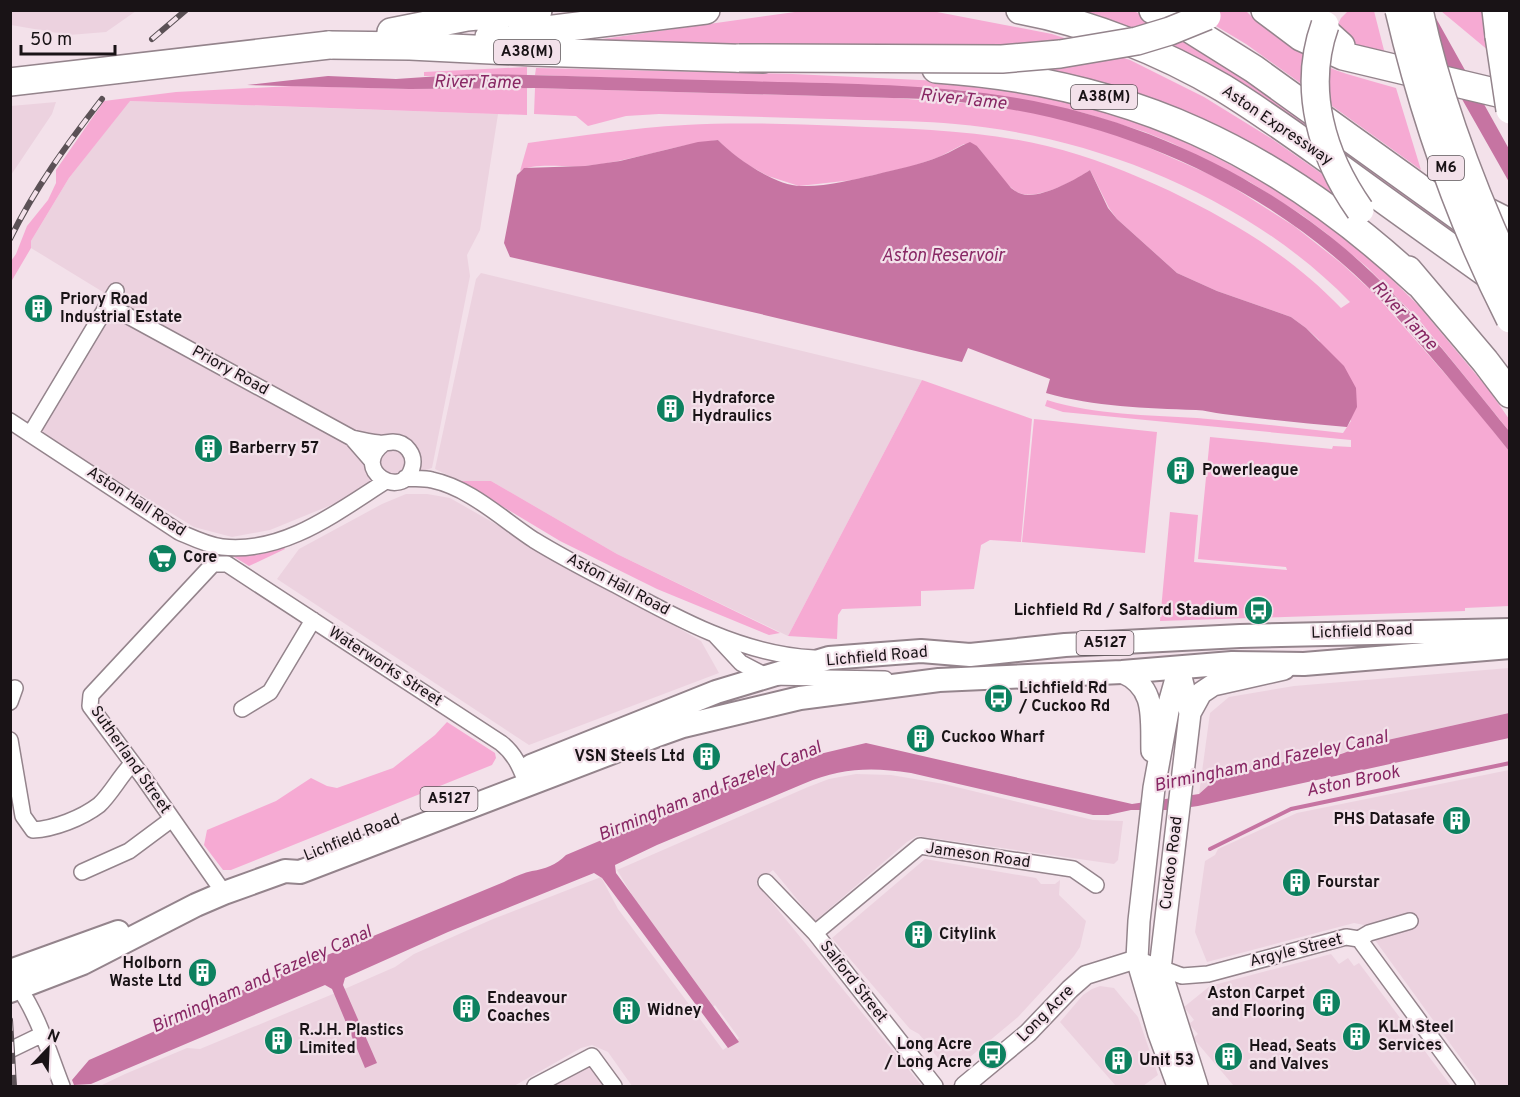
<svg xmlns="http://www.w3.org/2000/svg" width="1520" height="1097" font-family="Overpass,sans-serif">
<rect width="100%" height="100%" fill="#f3e1ea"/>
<path fill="#ecd2df" d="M10,11l1,-1 125,1 -30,21 -37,3 -58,-10z
M129,101l369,13 -18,116 -13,25 3,21 -38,192 -59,20 -103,42 -38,7 -38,-10 -161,-98 70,-137 -72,-44v-7l38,-63z
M56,102l-4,12 -41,61v-69z
M481,273l441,107 -134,256 -171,-82 -126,-73h-31l-25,-12 41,-190z
M406,494h21l23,4 251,143 18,32 -190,72 -252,-166 22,-30 83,-45z
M1509,668v45l-153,34 -6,4 -32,8 -8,-3 -79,17 -13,4 -19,17 11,-81 19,-16 65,-11z
M1509,770v316h-28l-117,-161 -10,-2 -147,39 -12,-30 10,-71 10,-6 3,-6 79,-36z
M856,774l35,1 53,9 149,36 30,1 -5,39 -4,4 -197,-28 -10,6 -92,79 -42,-51 -17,13 166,203h-290l-24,-34 -16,-7 -11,3 -67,38h-414l25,-12 62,-26 13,1 133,-55 62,-27 19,-13 79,-35 108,-42 17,32 105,141 16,-12 -24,-33 -2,2 -78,-107 -18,-30 191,-83 21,-8z
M925,859l111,19 5,6h14l5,-4 -1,15 27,26 -6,26 -6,9 -56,61 -60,50h-13l-26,-33 -9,-5 -78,-91z
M1331,954l8,10 9,-6 6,8 5,-3 92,123h-217l-41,-48 5,-4 -9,-10 5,-4 -10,-13 26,-21z
M1100,986l14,2 24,29 20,58 -15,11h-27l-56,-64 23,-27 9,-6z
M591,1065l15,21h-55z"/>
<path fill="#f6aad3" d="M802,11h116l19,1 115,22 78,26 74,37 68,42 53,37 11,21 -224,-110 -49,-14 -94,-21 -375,-8 1,-4z
M1056,11h77l31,12 273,188 72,67 -201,-144z
M1191,11h55c27,27 63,51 101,63 16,5 32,9 49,14l25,82 -175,-126z
M1348,11h26l12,47 -37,-17 -15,-9 7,-14z
M1441,11h49l-1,40z
M527,67v8l-103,1v-4z
M536,68l257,6 148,7 94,12 93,25 66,28 64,33 35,21 28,20 57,46 40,39 71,85 20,29v12l-89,-110 -52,-53 -42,-35 -24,-18 -52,-33 -78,-39 -27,-11 -61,-19 -36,-8 -88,-15 -425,-15z
M292,86l117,3 118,-1v27l-397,-14 -61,77 -38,63v7l-20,34v-21l5,-7 11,-28 21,-26 8,-17v-13l48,-69 72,-9z
M535,88l359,10 95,7 58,10 80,23 93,41 74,47 47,37 35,32 99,113 34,43v155l-44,2v3l-305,10 10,-109 28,3 -4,47 93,8 -1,-3 -88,-8 12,-122 122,12 1,-3 18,1v-7l-288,-28 -18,-6 2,-6c49,15 100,15 150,18 49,4 98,10 146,15l8,-12 -32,-81 -13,-12 -15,-11 -74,-26 -40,-18 -60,-54 -8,-11 -19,-38c-15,11 -55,32 -73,22 -12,-7 -30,-34 -40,-46l-13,-2 -25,13 -26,9 -60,14 -54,6 -31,-10 -20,-11 -20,-15 -10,-10c-45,5 -88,22 -133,26 -18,2 -51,-4 -65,5l8,-28c52,-7 104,-15 157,-18 53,-3 106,-1 159,1 68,3 136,4 203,20 45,11 81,26 123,45 64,31 121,65 171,117l9,-6c-100,-103 -253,-166 -395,-178 -30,-3 -60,-3 -91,-4 -68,-2 -136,-4 -205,-6l-33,2 -38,10 -12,-10 -42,-2z
M922,380l110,39 -11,123 -31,-2 -9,5 -7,44 -53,2v15l-79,3 -4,6 -1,24 -49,-3z
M1034,419l123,13 -12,121 -123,-11z
M460,481h31l126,73 163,79 -11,2 -112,-46 -97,-48z
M284,547l1,2 -36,17 -18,-11h25z
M447,722l48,31 1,5 -4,7 -261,105h-8l-19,-25 3,-15 69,-29 35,-23 16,8 10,2 56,-20 42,-33z"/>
<path fill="#c674a2" d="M1412,11h20l77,138v33z
M470,74c91,1 182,5 273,7 91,3 184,2 274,17 111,19 217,65 306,133 74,56 128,129 186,200v20c-21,-27 -44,-53 -66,-80 -22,-25 -42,-51 -66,-75 -121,-122 -281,-185 -450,-197l-392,-11 -126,1 -162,-4 81,-9 68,3z
M718,140c17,18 58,46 83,46 25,1 50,-6 73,-11 23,-6 45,-10 67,-19 10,-4 19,-10 29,-14l7,4 34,42c5,4 11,7 17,7 17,1 49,-16 62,-25l18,38 9,11 60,54 40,18 74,26 15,11 38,38 12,22 1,19 -10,20c-42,-3 -83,-8 -124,-13 -9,-1 -18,-4 -27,-4 -51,-2 -101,-3 -150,-17l4,-14 -82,-31 -6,14 -210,-50 -242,-55 -6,-14 13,-68 7,-7 61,-2 35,-5 78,-19z
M1509,713v25l-311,68 -28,4h-39l-23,5h-15l-182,-42c-41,-6 -69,-5 -108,11l-146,61 -42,20 1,8 123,169 -11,6 -126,-170 -8,-5 -146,59 -103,46 -2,7 34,78 -12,5 -33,-79 -7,-4 -234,99 -17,1 -2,-5 17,-20 98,-43 5,-6 312,-129c8,-4 19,-9 28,-11 13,-2 24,-6 34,-16l107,-45 4,3 18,-8 4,-7 6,-3 81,-33 80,-19 266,61 67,-10 19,-17 92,-21c13,4 34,-1 46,-9z"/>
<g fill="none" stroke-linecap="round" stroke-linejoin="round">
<path stroke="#c674a2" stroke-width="4" d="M1210,849l81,-40 219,-46"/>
<defs>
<path id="minor" d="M108,305l244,133 20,23
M10,421l169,111c14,6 28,13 43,15 62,7 115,-35 164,-66
M31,433l85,-142
M352,438c9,2 18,4 27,5 5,1 9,-1 14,-1 13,0 23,13 19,26 -9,33 -62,2 -29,-24
M405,478c9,1 19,0 27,2 38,8 70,39 102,60 26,16 53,30 80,44 62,34 129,71 200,74
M715,635l26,28 27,14 117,2
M10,702l5,-14
M242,709l28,-17 43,-72
M10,740l13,76 10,14c21,-1 49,-12 66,-25 12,-11 21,-29 33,-41
M82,872l47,-21 43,-32
M766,882l49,51 120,153
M224,893l-81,-116 -53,-71 1,-11 122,-131h14l274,179c14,11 19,24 26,41
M815,933l105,-87 153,23 23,16
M1359,939l10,-6 41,-12
M1137,959l45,17 26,-2 138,-37 13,2 108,147
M19,988c20,29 30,65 43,98
M10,1050l33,-16
M535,1086l57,-30 22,30"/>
<path id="tertiary" d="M964,1086l64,-53 42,-44 16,-14 51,-16"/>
<path id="secondary" d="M1179,669l11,44 -30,256 37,117
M1122,672c35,15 29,46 30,79
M1190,713l11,-20 12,-8 71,-16
M1178,1086l-19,-52 -22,-75 2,-38 15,-133 16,-88 9,-32"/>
<path id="primary" d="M531,766l185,-74 113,-34 92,-7 49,4 95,-10 175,-9 270,-6
M10,971l108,-39
M10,991l73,-28 113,-58 28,-12 61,-22 15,1 355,-136 28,-10 117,-28 139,-18 183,-8 110,-9 72,1 206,-17"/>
<path id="motorway" d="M1020,10c70,13 142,42 203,78 41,25 79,53 117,80 52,38 104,75 156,112
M1153,10l34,17 67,42 221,159
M1265,10l36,27 42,19 155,37
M1301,10l40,36
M1496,10l3,26
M391,32l76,-15 71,-7
M489,37l217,-27
M329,45l81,1 17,-2
M410,46l123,6 230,7
M936,69c194,13 340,82 482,214
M1470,203l40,20
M1408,270l77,91 25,33"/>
</defs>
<use href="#minor" stroke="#94848c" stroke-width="18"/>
<use href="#tertiary" stroke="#94848c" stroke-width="21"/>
<use href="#secondary" stroke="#94848c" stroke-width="24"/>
<use href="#primary" stroke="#94848c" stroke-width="26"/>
<use href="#motorway" stroke="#94848c" stroke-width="30"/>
<use href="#minor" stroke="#fff" stroke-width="15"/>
<use href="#tertiary" stroke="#fff" stroke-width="18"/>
<use href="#secondary" stroke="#fff" stroke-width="21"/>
<use href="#primary" stroke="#fff" stroke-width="22"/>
<use href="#motorway" stroke="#fff" stroke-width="27"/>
<defs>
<path id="rail" d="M152,39l34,-29
M10,239c25,-51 57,-95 92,-140
M10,1020l4,66"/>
</defs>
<use href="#rail" stroke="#5b5156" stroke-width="6"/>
<use href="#rail" stroke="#f3e1ea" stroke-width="4" stroke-dasharray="11" stroke-linecap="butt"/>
<defs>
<path id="motorway-bridge" d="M1399,10c25,107 62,212 111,309
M1419,10c19,90 53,178 91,261
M1325,25c-23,64 -3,131 35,185
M1499,36l11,74
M739,58l263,1 58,-5 77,-13 33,-10 37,-15
M10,82l319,-37"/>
</defs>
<use href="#motorway-bridge" stroke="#94848c" stroke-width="30" stroke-linecap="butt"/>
<use href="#motorway-bridge" stroke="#fff" stroke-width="27"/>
</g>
<defs>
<symbol id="building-disc" viewBox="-11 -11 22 22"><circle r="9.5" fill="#0d815f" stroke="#f3e1ea"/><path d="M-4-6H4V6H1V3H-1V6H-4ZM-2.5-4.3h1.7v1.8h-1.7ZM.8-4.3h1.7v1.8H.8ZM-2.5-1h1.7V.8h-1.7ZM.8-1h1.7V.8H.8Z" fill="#fff"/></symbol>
<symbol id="supermarket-disc" viewBox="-11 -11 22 22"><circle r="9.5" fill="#0d815f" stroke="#f3e1ea"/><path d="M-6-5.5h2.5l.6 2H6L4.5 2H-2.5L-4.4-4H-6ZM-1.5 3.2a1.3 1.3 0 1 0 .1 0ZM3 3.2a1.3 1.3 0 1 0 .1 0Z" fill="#fff"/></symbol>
<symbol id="bus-disc" viewBox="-11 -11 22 22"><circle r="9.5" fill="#0d815f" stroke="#f3e1ea"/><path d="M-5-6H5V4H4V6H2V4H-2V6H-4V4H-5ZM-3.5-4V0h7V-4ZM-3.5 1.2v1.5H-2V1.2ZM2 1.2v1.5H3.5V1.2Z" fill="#fff"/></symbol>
</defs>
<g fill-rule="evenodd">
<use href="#building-disc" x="22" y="292" width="33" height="33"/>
<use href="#building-disc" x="654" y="392" width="33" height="33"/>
<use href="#building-disc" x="192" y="432" width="33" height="33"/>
<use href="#building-disc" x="1164" y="454" width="33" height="33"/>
<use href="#supermarket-disc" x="146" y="542" width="33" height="33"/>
<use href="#bus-disc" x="1242" y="594" width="33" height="33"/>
<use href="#bus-disc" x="982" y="682" width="33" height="33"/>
<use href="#building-disc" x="904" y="722" width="33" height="33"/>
<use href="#building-disc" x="690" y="740" width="33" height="33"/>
<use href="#building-disc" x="1440" y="804" width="33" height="33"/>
<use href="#building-disc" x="1280" y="866" width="33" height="33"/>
<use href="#building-disc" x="902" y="918" width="33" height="33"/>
<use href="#building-disc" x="186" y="956" width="33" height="33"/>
<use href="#building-disc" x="1310" y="986" width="33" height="33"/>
<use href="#building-disc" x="450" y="992" width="33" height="33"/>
<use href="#building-disc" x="610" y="994" width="33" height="33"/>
<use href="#building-disc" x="1340" y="1020" width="33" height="33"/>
<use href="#building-disc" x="262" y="1024" width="33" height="33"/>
<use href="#bus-disc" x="976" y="1038" width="33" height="33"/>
<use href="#building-disc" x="1212" y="1040" width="33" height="33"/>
<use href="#building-disc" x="1102" y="1044" width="33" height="33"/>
</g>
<g text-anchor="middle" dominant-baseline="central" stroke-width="4.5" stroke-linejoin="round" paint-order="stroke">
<g fill="#f3e1ea" stroke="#5a5156" stroke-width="1.5">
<rect x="494" y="40" width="66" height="24" rx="4.5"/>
<rect x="1071" y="85" width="66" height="24" rx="4.5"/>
<rect x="1428" y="156" width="36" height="24" rx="4.5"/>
<rect x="1076.5" y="631" width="57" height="24" rx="4.5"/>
<rect x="420.5" y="787" width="57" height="24" rx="4.5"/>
</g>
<g font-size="15" font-weight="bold" fill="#191316">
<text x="527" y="52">A38(M)</text>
<text x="1104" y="97">A38(M)</text>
<text x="1446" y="168">M6</text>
<text x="1105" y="643">A5127</text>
<text x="449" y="799">A5127</text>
</g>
<g font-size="16" fill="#191316" stroke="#f3e1ea">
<text transform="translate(1277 126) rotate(34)">Aston Expressway</text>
<text transform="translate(230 371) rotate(29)">Priory Road</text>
<text transform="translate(136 502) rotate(33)">Aston Hall Road</text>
<text transform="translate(618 585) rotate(28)">Aston Hall Road</text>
<text transform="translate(1362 632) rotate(-2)">Lichfield Road</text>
<text transform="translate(877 657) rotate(-5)">Lichfield Road</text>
<text transform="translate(385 667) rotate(33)">Waterworks Street</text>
<text transform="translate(130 760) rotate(55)">Sutherland Street</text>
<text transform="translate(352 838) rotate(-22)">Lichfield Road</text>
<text transform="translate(978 856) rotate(8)">Jameson Road</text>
<text transform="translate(1172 863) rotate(-83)">Cuckoo Road</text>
<text transform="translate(1296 951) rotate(-14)">Argyle Street</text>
<text transform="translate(853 982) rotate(52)">Salford Street</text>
<text transform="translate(1046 1014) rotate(-45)">Long Acre</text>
</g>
<g font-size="16" font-weight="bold" fill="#191316" stroke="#f3e1ea" text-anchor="start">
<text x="60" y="300">Priory Road<tspan x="60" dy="18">Industrial Estate</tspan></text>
<text x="692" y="399">Hydraforce<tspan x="692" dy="18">Hydraulics</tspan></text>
<text x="229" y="449">Barberry 57</text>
<text x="1202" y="471">Powerleague</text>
<text x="183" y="558">Core</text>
<text x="1238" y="611" text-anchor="end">Lichfield Rd / Salford Stadium</text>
<text x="1019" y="689">Lichfield Rd<tspan x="1019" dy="18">/ Cuckoo Rd</tspan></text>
<text x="941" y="738">Cuckoo Wharf</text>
<text x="685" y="757" text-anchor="end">VSN Steels Ltd</text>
<text x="1435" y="820" text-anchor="end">PHS Datasafe</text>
<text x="1317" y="883">Fourstar</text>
<text x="939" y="935">Citylink</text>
<text x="182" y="964" text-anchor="end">Holborn<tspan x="182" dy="18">Waste Ltd</tspan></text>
<text x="1305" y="994" text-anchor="end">Aston Carpet<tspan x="1305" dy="18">and Flooring</tspan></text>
<text x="487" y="999">Endeavour<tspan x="487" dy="18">Coaches</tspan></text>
<text x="647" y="1011">Widney</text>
<text x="1378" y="1028">KLM Steel<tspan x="1378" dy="18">Services</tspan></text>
<text x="299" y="1031">R.J.H. Plastics<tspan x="299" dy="18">Limited</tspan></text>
<text x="972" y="1045" text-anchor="end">Long Acre<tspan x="972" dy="18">/ Long Acre</tspan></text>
<text x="1249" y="1047">Head, Seats<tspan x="1249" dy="18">and Valves</tspan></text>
<text x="1139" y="1061">Unit 53</text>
</g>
<g font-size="18" font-style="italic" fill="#882764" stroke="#f3e1ea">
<text transform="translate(477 83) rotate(1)">River Tame</text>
<text transform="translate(963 100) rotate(6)">River Tame</text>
<text x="943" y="256">Aston Reservoir</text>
<text transform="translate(1404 316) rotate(47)">River Tame</text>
<text transform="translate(1271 762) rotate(-12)">Birmingham and Fazeley Canal</text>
<text transform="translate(1353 782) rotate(-12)">Aston Brook</text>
<text transform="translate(710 792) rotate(-22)">Birmingham and Fazeley Canal</text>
<text transform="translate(262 980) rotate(-24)">Birmingham and Fazeley Canal</text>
</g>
</g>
<rect width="1520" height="1097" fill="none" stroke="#191316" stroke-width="24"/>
<g transform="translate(48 1049) rotate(23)" stroke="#f3e1ea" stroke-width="4.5" paint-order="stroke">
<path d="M0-4.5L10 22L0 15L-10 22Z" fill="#191316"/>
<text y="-9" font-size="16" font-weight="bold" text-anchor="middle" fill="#191316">N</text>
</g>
<path d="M21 45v9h94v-9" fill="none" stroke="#191316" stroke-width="3"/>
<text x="30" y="45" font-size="18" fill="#191316" stroke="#f3e1ea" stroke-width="4.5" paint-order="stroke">50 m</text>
</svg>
